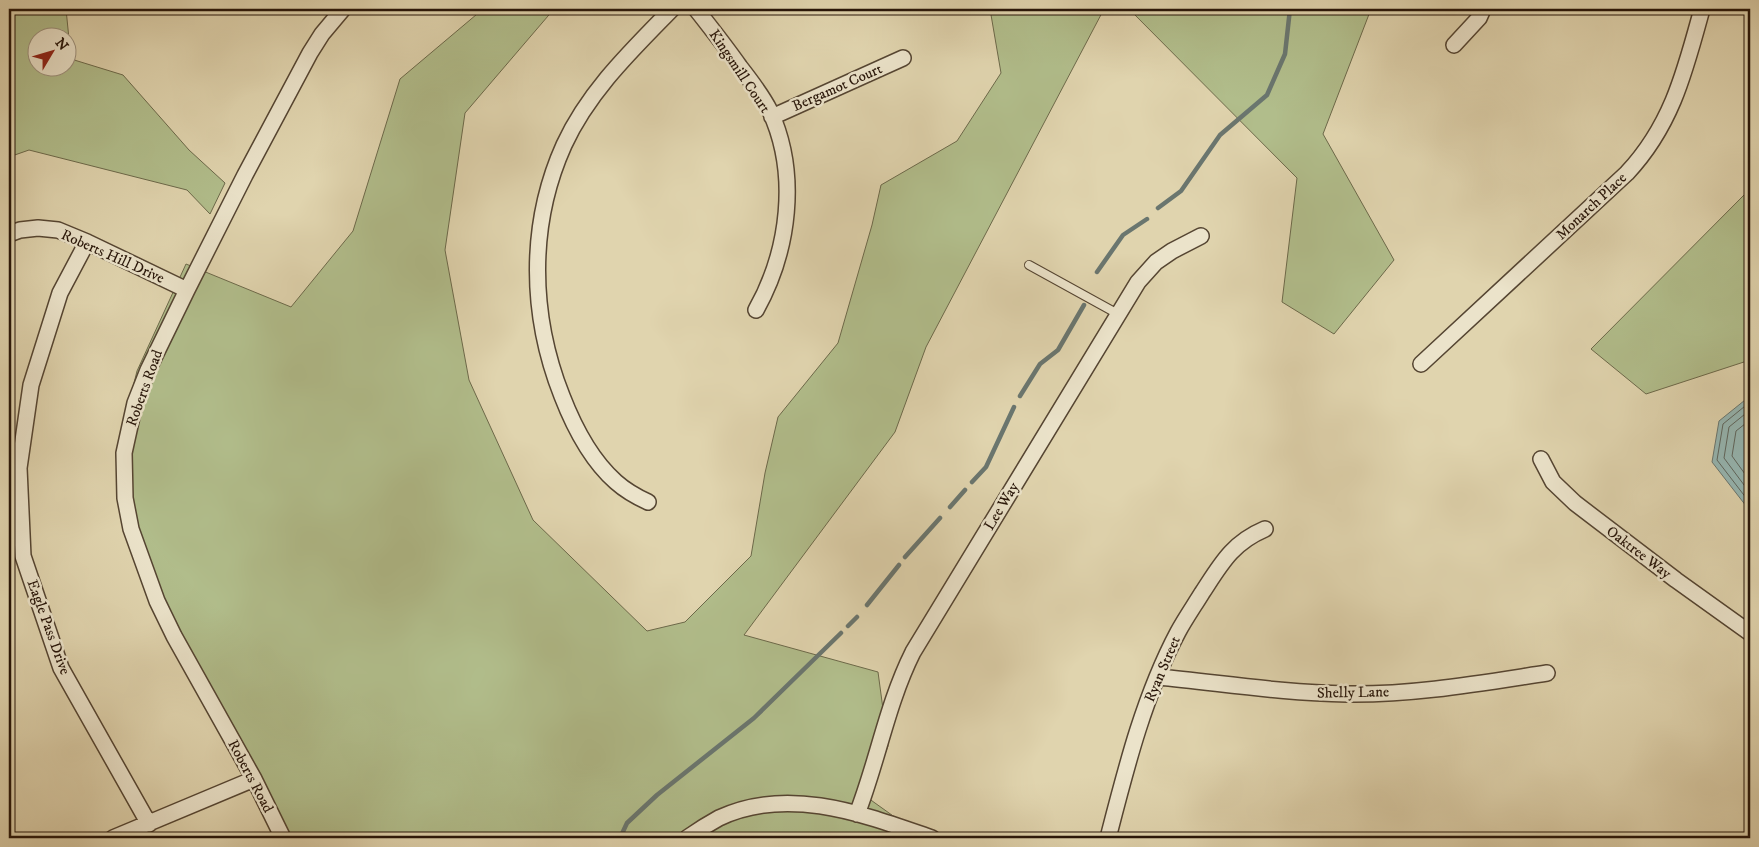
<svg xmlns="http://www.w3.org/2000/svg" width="1759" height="847" font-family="'IM FELL DW Pica',serif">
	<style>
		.green { fill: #b1bd8b; stroke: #6c694a; fill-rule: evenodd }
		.water { fill: #96b7b3; stroke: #6a766f }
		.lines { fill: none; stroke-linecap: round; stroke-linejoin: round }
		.shore { stroke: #5e665e; stroke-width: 1 }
		.stream { stroke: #6a766f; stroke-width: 4.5 }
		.service-casing { stroke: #554532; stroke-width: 10 }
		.minor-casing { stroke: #554532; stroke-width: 18 }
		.service { stroke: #ebe3ca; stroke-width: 8 }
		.minor { stroke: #ebe3ca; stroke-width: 15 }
		.labels { text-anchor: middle; stroke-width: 5; stroke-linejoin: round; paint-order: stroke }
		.street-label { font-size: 15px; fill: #271509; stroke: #ebe3ca }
	</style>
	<rect width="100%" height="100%" fill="#e0d4ae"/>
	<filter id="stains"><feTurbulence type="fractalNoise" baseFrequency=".004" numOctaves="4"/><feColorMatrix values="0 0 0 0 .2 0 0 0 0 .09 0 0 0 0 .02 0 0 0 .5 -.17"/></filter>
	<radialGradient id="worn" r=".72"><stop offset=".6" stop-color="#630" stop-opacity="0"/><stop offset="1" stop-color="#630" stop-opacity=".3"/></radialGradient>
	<!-- green -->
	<path class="green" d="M9,9H66L71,59L123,75L189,150L225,183L210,214L187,190L29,150L9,157ZM38,38H68V68H38Z
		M483,9H554L465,113L445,250L469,380L533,520L647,631L685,622L751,556L765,473L778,417L838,343L872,225L881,185L957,141L1001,73L990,9H1104L926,347L895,432L744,635L878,672L888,746L868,798L924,838H279L137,557L116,456L137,371L186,264L291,307L353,231L400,79Z
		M1129,9H1371L1323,134L1394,260L1334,334L1282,302L1297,178Z
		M1750,119V360L1646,394L1591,349L1745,194L1747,120Z"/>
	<!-- water -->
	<path class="water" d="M1750,396V511L1712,462L1719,421Z"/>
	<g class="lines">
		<!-- shore -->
		<path class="shore" d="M1750,402L1723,424L1717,460L1750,503
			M1750,410L1729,427L1724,458L1750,493
			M1750,420L1736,431L1732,456L1750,481"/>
		<!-- stream -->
		<path class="stream" d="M1158,208L1181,191L1220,135L1267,95L1285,54L1290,9
			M1097,272L1123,235L1147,219
			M1020,396L1040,364L1058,350L1084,305
			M972,482L986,467L1014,407
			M950,507L965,490
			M905,557L940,518
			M867,605L899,565
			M848,626L857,617
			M620,838L627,823L657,795L754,718L841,633"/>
		<!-- service casing -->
		<g class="service-casing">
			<path id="service" d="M1029,265L1118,314"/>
		</g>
		<!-- minor casing -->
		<g class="minor-casing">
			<path id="minor" d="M696,9C711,28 726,47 740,67C751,81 762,95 770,111C799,174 789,251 756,310
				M1454,45L1479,18L1483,9
				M772,117L903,58
				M9,234L20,230L38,228L58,230L87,242L187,290
				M87,242L60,293L31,385L19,468L23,556L61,668L149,824
				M1421,364L1627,173C1672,125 1685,71 1702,9
				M1541,459L1553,482L1575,503L1676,580L1750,633
				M648,502C637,497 625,490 616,482C591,460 574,427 562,396C530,315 528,225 564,145C589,91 631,51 672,9
				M1158,677C1221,683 1283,693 1347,694C1414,695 1481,683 1547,673
				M857,814C878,760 887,704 913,652L1138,282L1156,262L1172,251L1201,236
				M113,838L254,779
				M283,838L254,779L174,636L157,601L131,529L125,498L124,453L135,403L148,370L187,290L245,175L310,53L322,34L343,9
				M687,838C697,831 708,824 719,818C789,785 865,815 932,838
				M1108,838C1126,768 1144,696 1178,632C1185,619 1194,606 1202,593C1221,564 1232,543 1265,529"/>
		</g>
		<!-- service -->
		<use href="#service" class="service"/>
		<!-- minor -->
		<use href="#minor" class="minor"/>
	</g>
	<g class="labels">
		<!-- street labels -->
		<g class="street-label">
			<text transform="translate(740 71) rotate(56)" y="5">Kingsmill Court</text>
			<text transform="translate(837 87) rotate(-24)" y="5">Bergamot Court</text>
			<text transform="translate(1591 206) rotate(-43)" y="5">Monarch Place</text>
			<text transform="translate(113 256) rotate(24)" y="5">Roberts Hill Drive</text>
			<text transform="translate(144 388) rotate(-70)" y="5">Roberts Road</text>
			<text transform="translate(1001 506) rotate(-59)" y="5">Lee Way</text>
			<text transform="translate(1639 552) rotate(37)" y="5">Oaktree Way</text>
			<text transform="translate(49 627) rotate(70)" y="5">Eagle Pass Drive</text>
			<text transform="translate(1162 669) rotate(-67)" y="5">Ryan Street</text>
			<text transform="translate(1353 692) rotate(-1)" y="5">Shelly Lane</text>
			<text transform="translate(251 776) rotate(62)" y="5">Roberts Road</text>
		</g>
	</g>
	<!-- margin -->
	<rect width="1759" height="847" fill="none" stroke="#e0d4ae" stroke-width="30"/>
	<rect x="10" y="10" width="1739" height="827" fill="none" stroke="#271509" stroke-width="2.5"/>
	<rect x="15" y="15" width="1729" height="817" fill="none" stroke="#271509"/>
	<!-- north arrow -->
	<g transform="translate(52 52) rotate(52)"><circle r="24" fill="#ebe3ca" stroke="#9d917d"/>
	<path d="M0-4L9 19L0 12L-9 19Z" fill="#8f2418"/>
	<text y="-8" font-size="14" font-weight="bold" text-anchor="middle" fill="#271509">N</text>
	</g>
	<rect width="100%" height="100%" filter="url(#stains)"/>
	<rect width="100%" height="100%" fill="url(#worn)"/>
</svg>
